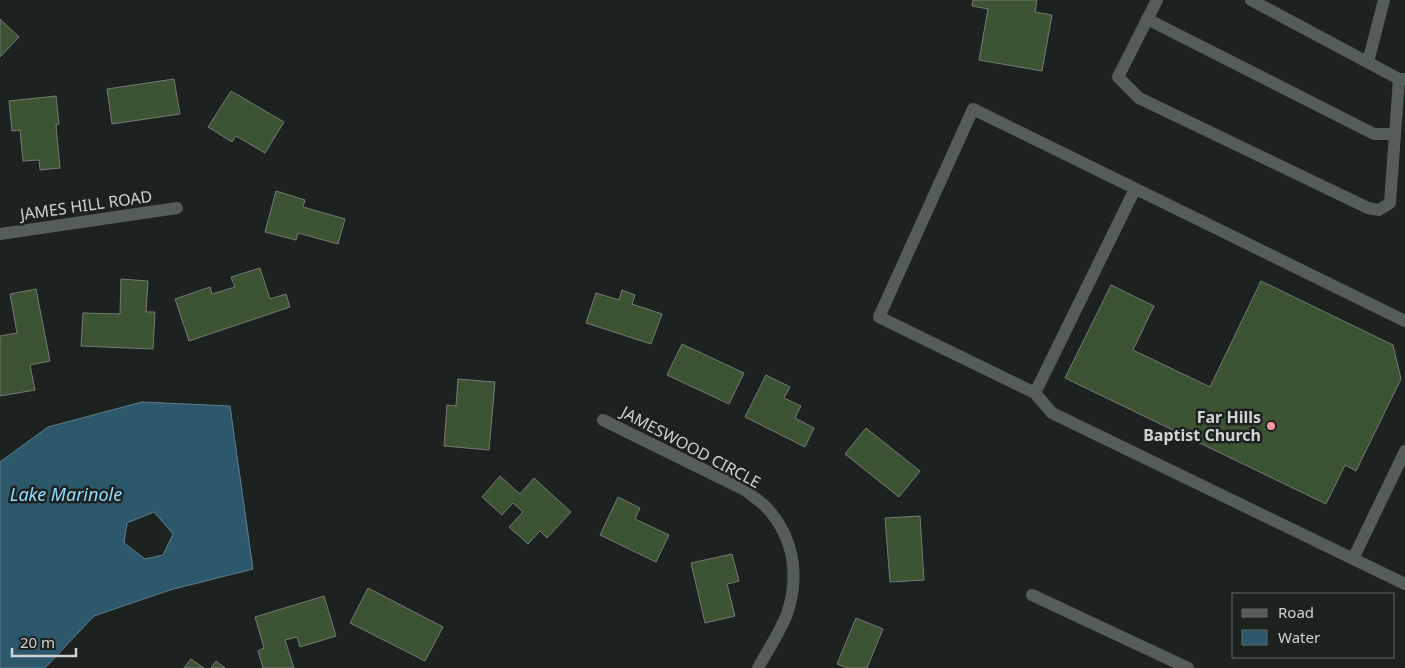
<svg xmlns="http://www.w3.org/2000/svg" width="1405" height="668" font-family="'Noto Sans',sans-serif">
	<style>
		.water { fill: #2d586c; stroke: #5e7d8a; fill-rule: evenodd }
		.building { fill: #3c5434; stroke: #757a74 }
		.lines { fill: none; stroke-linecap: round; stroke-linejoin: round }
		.lane { stroke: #555d59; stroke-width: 12 }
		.street { stroke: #555d59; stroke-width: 12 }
		.poi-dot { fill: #f49aa1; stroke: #1c2220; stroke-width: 2 }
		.labels { text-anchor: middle; stroke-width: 5; stroke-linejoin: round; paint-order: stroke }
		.street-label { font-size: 16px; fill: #cfd3d1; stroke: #1c2220 }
		.poi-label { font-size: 16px; font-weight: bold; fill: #cfd3d1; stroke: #1c2220; text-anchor: end }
		.water-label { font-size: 18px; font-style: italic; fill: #92dbfe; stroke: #1c2220 }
	</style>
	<rect width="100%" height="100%" fill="#1c2220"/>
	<!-- water -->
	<path class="water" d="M142,402L230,406L253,569L170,590L94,616L45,668H0V462L48,427ZM154,512L173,534L163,555L145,559L124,543L127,523Z"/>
	<!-- building -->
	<path class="building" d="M973,0H1037L1035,12L1052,15L1042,71L979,60L988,9L972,6Z
		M0,19L19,37L0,57Z
		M174,79L180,114L112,124L107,89Z
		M231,91L284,122L265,153L236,136L232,142L208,127Z
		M56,96L59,124L56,125L60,168L40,170L39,160L23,161L20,130L12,131L9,101Z
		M276,191L305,200L303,207L345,219L338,244L298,233L296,240L265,232Z
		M260,268L270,299L286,294L290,307L189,341L175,299L210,287L212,294L235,287L231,277Z
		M121,279L148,281L146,312H155L153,349L81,346L83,313L120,314Z
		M1261,281L1393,345L1401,379L1356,471L1345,465L1326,504L1065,378L1111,285L1154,306L1133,350L1210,387Z
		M36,289L50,361L30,365L35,390L0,396V336L17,333L10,294Z
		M622,290L635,295L632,304L662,314L651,344L586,323L596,293L619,300Z
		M682,344L744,373L729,404L667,375Z
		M766,375L790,387L784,398L801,406L795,418L814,428L805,447L745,417Z
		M458,379L495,382L489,450L444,446L447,405L456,406Z
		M866,428L920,471L899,497L845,454Z
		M500,476L520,494L534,478L571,512L547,538L540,531L528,544L509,527L523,512L513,503L502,515L482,497Z
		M618,497L640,508L635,519L669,535L656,562L600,535Z
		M920,516L924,580L890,582L885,518Z
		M732,554L739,581L727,584L735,616L705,623L691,563Z
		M368,588L443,627L425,661L350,623Z
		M324,596L336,636L300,647L297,637L285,640L294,668H263L258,651L264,648L255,617Z
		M856,618L883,629L867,668H847L837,664Z
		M191,659L204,668H184Z
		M216,661L225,668H211Z"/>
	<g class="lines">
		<!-- lane -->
		<path class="lane" d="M1157,0L1118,77L1139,98L1368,208L1379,210L1390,203L1399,79
			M1147,19L1374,134H1395
			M1368,62L1384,0
			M1405,321L973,109L879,317L1035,393L1052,413L1405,584
			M1035,393L1135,189
			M1353,559L1405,451"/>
		<!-- street -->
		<path class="street" d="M1251,0L1399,79H1405
			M0,234L177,208
			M603,420L745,490C752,496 760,501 766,507C794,537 800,575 787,614C780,632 768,650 758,668
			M1032,595L1188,668"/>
	</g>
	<!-- markers -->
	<circle class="poi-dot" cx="1271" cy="426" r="5"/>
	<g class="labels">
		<!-- street labels -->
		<g class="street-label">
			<text transform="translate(86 205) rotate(-8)" y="6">JAMES HILL ROAD</text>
			<text transform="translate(691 447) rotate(28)" y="6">JAMESWOOD CIRCLE</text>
		</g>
		<!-- poi labels -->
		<g class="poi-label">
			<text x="1261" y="423">Far Hills<tspan x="1261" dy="18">Baptist Church</tspan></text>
		</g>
		<!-- water labels -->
		<g class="water-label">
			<text x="66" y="501">Lake Marinole</text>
		</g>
	</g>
	<!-- legend -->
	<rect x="1232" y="593" width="162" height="65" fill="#1c2220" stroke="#646967"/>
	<rect x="1242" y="609" width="25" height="8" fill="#555d59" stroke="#646967"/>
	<text x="1278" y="618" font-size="15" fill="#cfd3d1">Road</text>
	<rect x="1242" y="630" width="25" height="15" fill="#2d586c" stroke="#646967"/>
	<text x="1278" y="643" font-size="15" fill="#cfd3d1">Water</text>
	<!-- scale -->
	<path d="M12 648v8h64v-8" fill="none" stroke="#cfd3d1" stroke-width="2.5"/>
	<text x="20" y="648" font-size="15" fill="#cfd3d1" stroke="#1c2220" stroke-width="4" paint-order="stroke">20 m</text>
</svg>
